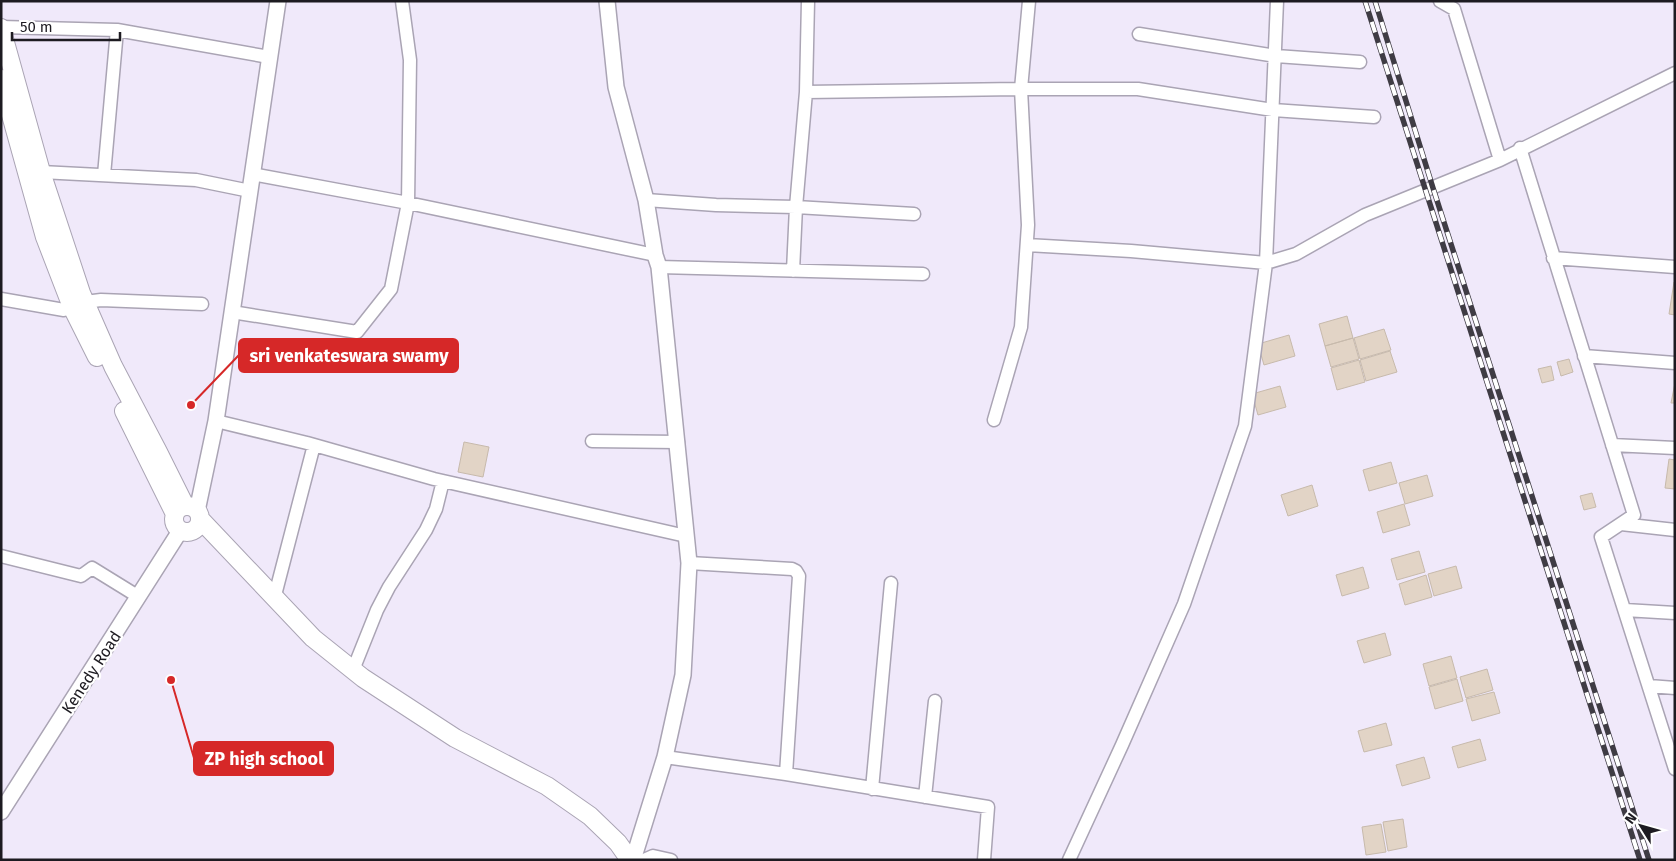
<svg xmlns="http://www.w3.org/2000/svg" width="1676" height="861" font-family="'Fira Sans',sans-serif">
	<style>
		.building { fill: #e2d4c6; stroke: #c7baac }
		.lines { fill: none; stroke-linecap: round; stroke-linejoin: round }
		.minor-casing { stroke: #aaa4b4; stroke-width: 15 }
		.tertiary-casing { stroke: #aaa4b4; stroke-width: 18 }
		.secondary-casing { stroke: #aaa4b4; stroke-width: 20 }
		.minor { stroke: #fff; stroke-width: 12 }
		.tertiary { stroke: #fff; stroke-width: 15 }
		.secondary { stroke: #fff; stroke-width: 18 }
		.rail-casing { stroke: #3f3c44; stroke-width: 5.5 }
		.rail { stroke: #fff; stroke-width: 4; stroke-dasharray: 11; stroke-linecap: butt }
		.labels { text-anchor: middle; stroke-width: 4.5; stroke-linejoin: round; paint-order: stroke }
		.street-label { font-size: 16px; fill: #1d1b21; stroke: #fff }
		.leader { fill: none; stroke: #d62828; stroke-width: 2 }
		.callout-dot { fill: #d62828; stroke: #fff; stroke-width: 2 }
		.callout { fill: #d62828; stroke: #d62828; stroke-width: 2 }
		.callout-label { font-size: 18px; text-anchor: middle; font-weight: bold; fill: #fff }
	</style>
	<rect width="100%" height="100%" fill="#f0e9fa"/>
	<!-- building -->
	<path class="building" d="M1674,282H1675V315L1669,314Z
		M1347,316L1353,338L1325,346L1319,324Z
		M1384,329L1391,350L1360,359L1354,338Z
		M1289,335L1295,356L1264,365L1258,344Z
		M1353,338L1359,359L1331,367L1325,346Z
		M1390,351L1397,372L1366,381L1360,360Z
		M1569,359L1573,372L1561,376L1557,362Z
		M1359,360L1365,382L1337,390L1331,368Z
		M1551,366L1554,380L1542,383L1538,369Z
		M1675,383V403H1671Z
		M1280,386L1286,407L1258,415L1252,394Z
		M464,442L489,447L483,477L458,472Z
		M1669,459L1675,460V489L1665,488Z
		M1391,462L1397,483L1369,491L1363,470Z
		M1427,475L1433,496L1405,504L1399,483Z
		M1312,485L1318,506L1288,516L1281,495Z
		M1592,493L1596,507L1584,510L1580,496Z
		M1404,504L1410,525L1383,533L1377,512Z
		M1419,551L1425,572L1397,580L1391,559Z
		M1456,566L1462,588L1434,596L1428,574Z
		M1363,567L1369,588L1342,596L1336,575Z
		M1426,575L1432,597L1405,605L1399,584Z
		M1385,633L1391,655L1364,663L1357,641Z
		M1451,656L1457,678L1429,686L1423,664Z
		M1487,669L1493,690L1466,698L1460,677Z
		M1457,679L1463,701L1435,709L1429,687Z
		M1494,692L1500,713L1472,721L1466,699Z
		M1386,723L1392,745L1364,752L1358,731Z
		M1480,739L1486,760L1458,768L1452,747Z
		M1424,757L1430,778L1402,786L1396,765Z
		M1403,819L1407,847L1388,851L1383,822Z
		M1381,824L1386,852L1366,855L1362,827Z"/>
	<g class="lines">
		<!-- minor casing -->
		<g class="minor-casing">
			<path id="minor" d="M1440,1L1454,9L1500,160
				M1,27L117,30L269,57
				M1139,34L1276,56L1360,62
				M806,92L1021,89L1029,1
				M1520,148L1634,515L1601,537L1675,769
				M41,172L196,180L250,191
				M252,174L408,203L655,255
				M104,175L117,30
				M646,200L716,205L796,207L914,214
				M1027,245L1131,251L1266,263L1296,254L1365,215L1500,160L1675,73
				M1553,258L1675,267
				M659,267L923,274
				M793,271L796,207L806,92L808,1
				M1,299L64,310L85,302L101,300L202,304
				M232,312L357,332L391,289L408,203L410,60L402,1
				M1584,356L1675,363
				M994,420L1021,327L1028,225L1021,89H1138L1273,110L1374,117
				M216,421L307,443L434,479L686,536
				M592,441L678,442
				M1612,445L1675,448
				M1621,524L1675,530
				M1,556L81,576L92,568L139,597
				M689,563L792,569L796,571L799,576L786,774
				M274,599L314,445
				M1625,610L1675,613
				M353,670L377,610L389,587L426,530L436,509L443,481
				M1649,686L1675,688
				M665,757L786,774L988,807L984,860
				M872,789L891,583
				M925,797L935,701
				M644,860L653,856L671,860
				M1069,860L1122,745L1184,604L1245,426L1266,263L1277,1"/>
		</g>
		<!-- tertiary casing -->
		<g class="tertiary-casing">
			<path id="tertiary" d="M607,1L616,87L646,200L655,255L659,267L689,563L683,675L665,757L633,860
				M197,511L216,421L278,1
				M1,812L180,531"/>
		</g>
		<!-- secondary casing -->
		<g class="secondary-casing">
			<path id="secondary" d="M1,28L41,172L81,293L113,366L158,452L185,506
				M1,79L45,237L72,307L97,357
				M124,411L175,514
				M174 519a13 13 0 1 1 26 0a13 13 0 1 1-26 0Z
				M200,519L313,638L363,678L455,738L547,786L590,816L618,843L630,860"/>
		</g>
		<!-- minor -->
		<use href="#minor" class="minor"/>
		<!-- tertiary -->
		<use href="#tertiary" class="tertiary"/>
		<!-- secondary -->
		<use href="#secondary" class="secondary"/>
		<!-- rail casing -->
		<g class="rail-casing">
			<path id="rail" d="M1365,1L1640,860
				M1375,1L1433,188L1649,860"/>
		</g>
		<!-- rail -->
		<use href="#rail" class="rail"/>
	</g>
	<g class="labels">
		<!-- street labels -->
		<g class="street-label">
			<text transform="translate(91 672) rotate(-57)" y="6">Kenedy Road</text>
		</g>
	</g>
	<!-- callouts -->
	<path class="leader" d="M191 405L239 355M171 680L194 758"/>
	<g class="callout-dot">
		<circle cx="191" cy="405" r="5"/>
		<circle cx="171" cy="680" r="5"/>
	</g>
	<g class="callout">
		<rect x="239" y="339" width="219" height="33" rx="5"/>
		<rect x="194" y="742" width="139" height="33" rx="5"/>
	</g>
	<g class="callout-label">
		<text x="349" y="362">sri venkateswara swamy</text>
		<text x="264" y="765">ZP high school</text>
	</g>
	<!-- border -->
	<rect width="1676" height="861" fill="none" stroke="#1d1b21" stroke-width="5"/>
	<!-- north arrow -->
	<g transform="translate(1641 826) rotate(307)" stroke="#ffffff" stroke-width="4" paint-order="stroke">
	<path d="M0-4L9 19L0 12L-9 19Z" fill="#1d1b21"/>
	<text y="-8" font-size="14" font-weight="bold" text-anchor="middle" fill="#1d1b21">N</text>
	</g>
	<!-- scale -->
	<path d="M12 32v8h108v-8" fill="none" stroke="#1d1b21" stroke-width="2.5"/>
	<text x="20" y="32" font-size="15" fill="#1d1b21" stroke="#ffffff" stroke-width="4" paint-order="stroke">50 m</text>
</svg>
